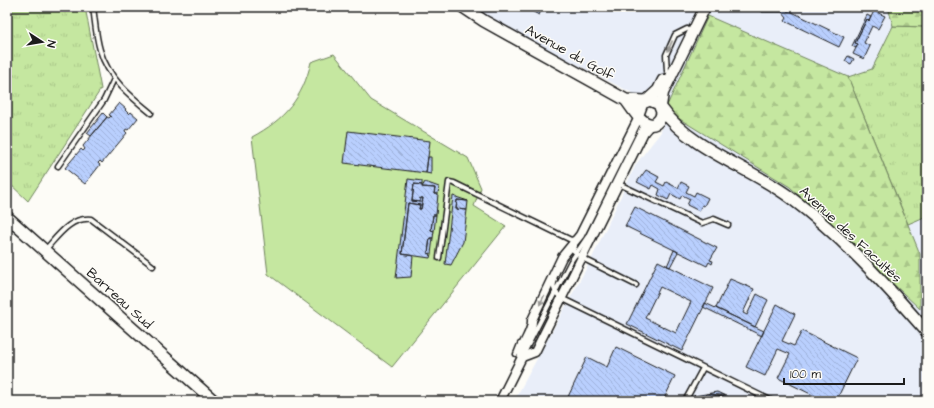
<svg xmlns="http://www.w3.org/2000/svg" width="934" height="408" font-family="'Architects Daughter',sans-serif">
	<style>
		.built { fill: #e9eef9 }
		.grass { fill: url(#grass-tufts); stroke: #70825e }
		.forest { fill: url(#forest-firs); stroke: #70825e }
		.pitch { fill: #c5e7a0; stroke: #70825e }
		.building { fill: url(#building-back-hatch); stroke: #1c1c1c; fill-rule: evenodd }
		.lines { fill: none; stroke-linecap: round; stroke-linejoin: round }
		.service-casing { stroke: #1c1c1c; stroke-width: 7 }
		.minor-casing { stroke: #1c1c1c; stroke-width: 11 }
		.tertiary-casing { stroke: #1c1c1c; stroke-width: 13 }
		.secondary-casing { stroke: #1c1c1c; stroke-width: 14 }
		.service { stroke: #fdfcf7; stroke-width: 4 }
		.minor { stroke: #fdfcf7; stroke-width: 8 }
		.tertiary { stroke: #fdfcf7; stroke-width: 10 }
		.secondary { stroke: #fdfcf7; stroke-width: 11 }
		.oneway { fill: #989794 }
		.labels { text-anchor: middle; stroke-width: 3; stroke-linejoin: round; paint-order: stroke }
		.street-label { font-size: 14px; fill: #1c1c1c; stroke: #fdfcf7 }
	</style>
	<defs>
		<pattern id="grass-tufts" width="24" height="20" patternUnits="userSpaceOnUse"><rect width="24" height="20" fill="#c5e7a0"/><path d="M3 7l-1-3M5 7V3M7 7l1-3M15 17l-1-3M17 17v-4M19 17l1-3" fill="none" stroke="#a9c689"/></pattern>
		<pattern id="forest-firs" width="22" height="20" patternUnits="userSpaceOnUse"><rect width="22" height="20" fill="#c5e7a0"/><path d="M5 1l3.5 6h-7zM16 11l3.5 6h-7z" fill="#a9c689"/></pattern>
		<pattern id="building-back-hatch" width="6" height="6" patternUnits="userSpaceOnUse"><rect width="6" height="6" fill="#b9cffe"/><path d="M-1 5l2 2M0 0l6 6M5-1l2 2" fill="none" stroke="#9eb1d9"/></pattern>
	</defs>
	<rect width="100%" height="100%" fill="#fdfcf7"/>
	<filter id="ink" filterUnits="userSpaceOnUse"><feTurbulence type="fractalNoise" baseFrequency=".025" numOctaves="2"/><feDisplacementMap in="SourceGraphic" scale="8" xChannelSelector="R" yChannelSelector="G"/><feConvolveMatrix kernelMatrix="1 2 1 2 8 2 1 2 1" color-interpolation-filters="sRGB"/></filter>
	<g filter="url(#ink)">
		<!-- built -->
		<path class="built" d="M474,7H927V401H514L592,258L636,164L661,132L665,110L500,25Z"/>
		<!-- grass -->
		<path class="grass" d="M7,7H85L101,89L28,201L7,181Z
			M893,26L927,27V216L908,224L848,77L872,69Z"/>
		<!-- forest -->
		<path class="forest" d="M888,7H927V27L893,26Z
			M708,16L848,77L920,254V309L790,187L665,110Z"/>
		<!-- pitch -->
		<path class="pitch" d="M334,54L371,100L468,158L481,188L474,206L506,226L392,367L268,274L252,137C284,120 303,98 311,62Z"/>
		<!-- building -->
		<path class="building" d="M524,7H543L539,15Z
			M758,7H789L787,11H790L844,37L839,47L785,21L787,18L782,12H762Z
			M874,11L885,16L878,29L872,26L864,43L870,46L864,59L853,54L858,44L855,43L867,19L869,21Z
			M867,15L871,17L869,21L867,19L855,43L858,44L856,48L852,46Z
			M848,56L854,59L851,64L845,61Z
			M119,103L126,109L125,110L129,114L131,112L138,118L128,130L126,129L125,131L127,133L102,163L100,161L98,163L100,165L85,184L65,168L81,149L83,151L85,149L83,146L107,117L109,118L111,116L109,115Z
			M103,113L107,117L91,136L87,133Z
			M348,131L430,141L426,173L344,163Z
			M428,157H431V174L426,173Z
			M646,170L659,177L656,182L664,186L666,182L678,188L681,182L689,186L686,192L694,196L696,192L708,198L704,206L702,205L699,211L687,205L690,199L682,195L680,199L671,194L668,200L658,195L660,189L653,185L651,189L637,182Z
			M408,179L422,181V185L414,184L412,201L420,202V198H423L421,209H419L420,205L408,203L402,254L413,256L411,277L396,278Z
			M425,182L439,187L438,194H434L435,188L422,187Z
			M414,184L422,185V187L435,188L434,194H438L436,215H433L431,230L434,231L433,238H430L428,253L431,254L430,258L402,254L408,203L420,205L419,209H421L423,198H420V202L412,201Z
			M453,196L468,201L457,200L456,209L467,210L463,242L451,265L445,264Z
			M457,200L468,201L467,210L456,209Z
			M635,207L717,248L710,260L713,261L712,264L709,262L707,266L625,226Z
			M433,215H436L434,231L431,230Z
			M430,238H433L431,254L428,253Z
			M674,250L678,252L670,267L667,266Z
			M658,261L713,288L682,351L627,324ZM660,287L691,302L676,333L645,318Z
			M730,279L754,289L743,313L747,315L757,294L768,300L755,327L716,308Z
			M705,303L764,331L762,336L703,307Z
			M777,304L795,314L782,341L794,346L802,331L857,358L836,401H825L778,378L790,354L778,349L765,376L746,367Z
			M616,347L675,376L663,401H566L587,357L607,367Z
			M717,392L736,401L710,394H706L703,399L694,396Z
			M708,394L720,395L732,401H702Z"/>
		<g class="lines">
			<!-- service casing -->
			<g class="service-casing">
				<path id="service" d="M93,7C95,21 96,37 100,50C108,78 130,96 151,113
					M667,71L666,55L675,35L687,29
					M58,166L104,100L114,79
					M619,184L702,223L714,219L728,225
					M575,246L573,250L582,258L636,285
					M45,250C58,236 70,217 91,219L153,266
					M439,258L449,182L454,183L571,240L575,239
					M555,280C551,288 556,293 561,298L772,401
					M516,354L520,344
					M523,355L571,261L588,236L644,123
					M685,401L703,368"/>
			</g>
			<!-- minor casing -->
			<g class="minor-casing">
				<path id="minor" d="M522,357L535,352L644,132L651,124
					M500,401L522,357C519,344 533,334 532,320L562,257L580,235L639,117"/>
			</g>
			<!-- tertiary casing -->
			<g class="tertiary-casing">
				<path id="tertiary" d="M647,100L658,90L663,80
					M661,106L663,93L705,7"/>
			</g>
			<!-- secondary casing -->
			<g class="secondary-casing">
				<path id="secondary" d="M463,7L484,21L626,100L645,101
					M626,100C633,109 644,130 656,123C660,120 662,116 662,112L659,104L650,100L642,103L638,114
					M662,109C691,150 752,168 791,198C842,236 885,284 927,332
					M7,217L214,401"/>
			</g>
			<!-- service -->
			<use href="#service" class="service"/>
			<!-- minor -->
			<use href="#minor" class="minor"/>
			<!-- tertiary -->
			<use href="#tertiary" class="tertiary"/>
			<!-- secondary -->
			<use href="#secondary" class="secondary"/>
		</g>
		<!-- one-way arrows -->
		<defs><path id="oneway-solid" d="M-6-.8H1V-3.2L6.5 0L1 3.2V.8H-6Z"/></defs>
		<g class="oneway">
			<use href="#oneway-solid" transform="translate(670 46) rotate(114)"/>
			<use href="#oneway-solid" transform="translate(542 300) rotate(116)"/>
		</g>
	</g>
	<g class="labels">
		<!-- street labels -->
		<g class="street-label">
			<text transform="translate(570 52) rotate(29)" y="5">Avenue du Golf</text>
			<text transform="translate(851 234) rotate(43)" y="5">Avenue des Facultés</text>
			<text transform="translate(120 298) rotate(42)" y="5">Barreau Sud</text>
		</g>
	</g>
	<!-- margin -->
	<rect width="934" height="408" fill="none" stroke="#fdfcf7" stroke-width="24"/>
	<rect x="12" y="12" width="910" height="384" fill="none" stroke="#1c1c1c" stroke-width="1.5" filter="url(#ink)"/>
	<!-- north arrow -->
	<g transform="translate(42 42) rotate(102)" stroke="#fdfcf7" stroke-width="3" paint-order="stroke">
	<path d="M0-3L7 15L0 10L-7 15Z" fill="#1c1c1c"/>
	<text y="-6" font-size="11" font-weight="bold" text-anchor="middle" fill="#1c1c1c">N</text>
	</g>
	<!-- scale -->
	<path d="M784 378v6h120v-6" fill="none" stroke="#1c1c1c" stroke-width="2"/>
	<text x="790" y="378" font-size="12" fill="#1c1c1c" stroke="#fdfcf7" stroke-width="3" paint-order="stroke">100 m</text>
</svg>
